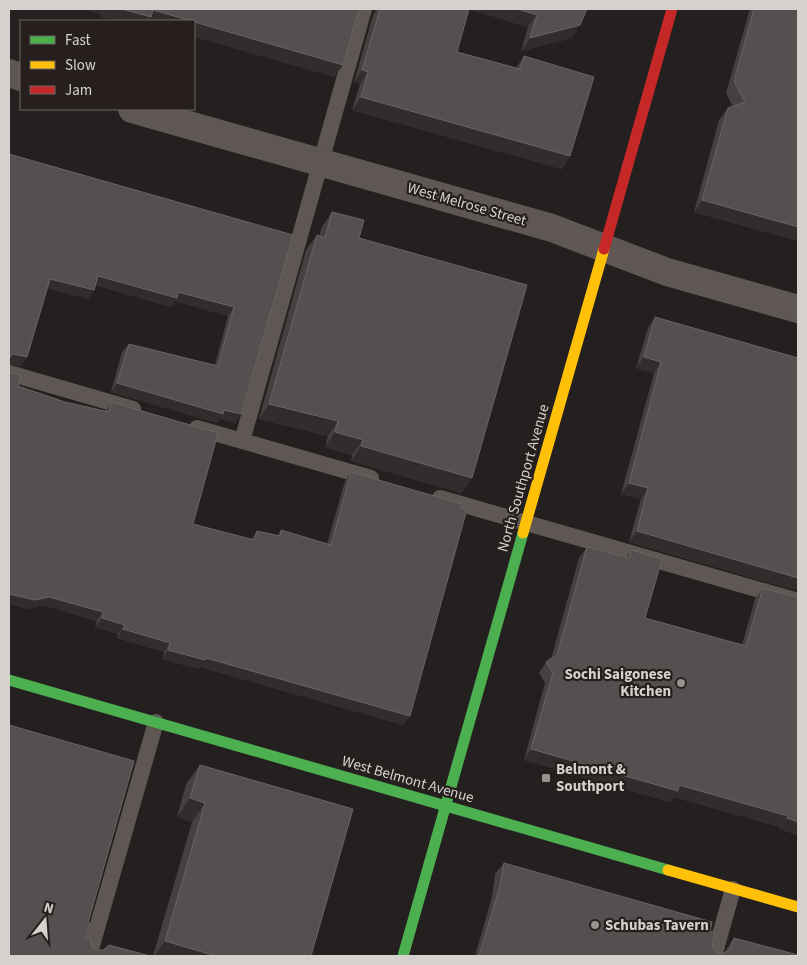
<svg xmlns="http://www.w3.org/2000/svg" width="807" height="965" font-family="'Source Sans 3',sans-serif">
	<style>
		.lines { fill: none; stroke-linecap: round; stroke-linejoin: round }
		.lane { stroke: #5e5753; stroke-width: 16 }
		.street { stroke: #5e5753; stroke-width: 28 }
		.fast { stroke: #4caf50; stroke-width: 11 }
		.slow { stroke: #ffc107; stroke-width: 11 }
		.jam { stroke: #c62828; stroke-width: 11 }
		.wall { fill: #454141 }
		.shaded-wall { fill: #312d2d }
		.building { fill: #555050; stroke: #696464 }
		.poi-dot { fill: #989391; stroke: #261f1d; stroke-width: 2 }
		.labels { text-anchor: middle; stroke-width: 4.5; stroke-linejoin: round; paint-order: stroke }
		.street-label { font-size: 15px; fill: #d6d1cf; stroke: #261f1d }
		.poi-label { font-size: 15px; font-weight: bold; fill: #d6d1cf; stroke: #261f1d; text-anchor: start }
	</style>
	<rect width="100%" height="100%" fill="#24201f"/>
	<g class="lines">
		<!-- lane -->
		<path class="lane" d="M9,373L133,409
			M197,428L371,478
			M242,441L364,9
			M440,498L798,601
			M89,956L156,722
			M714,956L733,889"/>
		<!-- street -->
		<path class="street" d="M9,73L21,77
			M132,109L552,228L667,272L798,309"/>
		<!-- fast -->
		<path class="fast" d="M9,680L668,870
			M403,956L523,533"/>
		<!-- slow -->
		<path class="slow" d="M523,533L604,249
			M668,870L798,907"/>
		<!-- jam -->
		<path class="jam" d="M604,249L672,9"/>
	</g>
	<!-- wall -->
	<path class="wall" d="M84,9H359L343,65L334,77L194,21L100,17L101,14Z
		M377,9H587L572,38L521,51L528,27L469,9L457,52L516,68L524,56L570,156L562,169L352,110L360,84L354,82L373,15Z
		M750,9H798V241L694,212L719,120L728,108L733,107L726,93Z
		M9,154L293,235L235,423L220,419L217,423L111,392L122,352L129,344L215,365L228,316L175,301L171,307L95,285L94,290L88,299L47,288L27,357L21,366L9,364Z
		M332,212L359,238L472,478L461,493L351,461L352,455L325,447L328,436L259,419L306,250L317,235L319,236L322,227Z
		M655,317L798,358V591L629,542L641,499L621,494L654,373L636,368L648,328Z
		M9,372L18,386L65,402L105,411L111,402L193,524L251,540L257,531L277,536L281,530L327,544L345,481L351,472L410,716L403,725L200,667L199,669L162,659L164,652L117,638L118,634L95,627L97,621L43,605L29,609L9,604Z
		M587,547L626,557L631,550L645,618L742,645L755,599L763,588L798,835L779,829L780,827L674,797L670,802L524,760L545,683L539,673L546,662L551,659L579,558Z
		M200,765L311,956H153L192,822L177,817L186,784Z
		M504,863L710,931L712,947L719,954L725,952L726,950L734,938L798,956H475L492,897L495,874Z"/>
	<!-- shaded-wall -->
	<path class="shaded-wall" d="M84,9H105L101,14Z
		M106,9L153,10L192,21H114L100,17Z
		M468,9H518L537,15L528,27Z
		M194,22L343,65L334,77L194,37Z
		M580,25L572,38L521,51L530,38Z
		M362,70L368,72L360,84L354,82Z
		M361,97L570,156L562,169L352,110Z
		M702,200L798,227V241L694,212Z
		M98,276L178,292L234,307L228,316L175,301L171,307L92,284Z
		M50,279L94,290L88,299L44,287Z
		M13,354L27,357L21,366L9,364V358Z
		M644,357L661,362L654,373L636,368Z
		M117,383L224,410L241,414L235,423L220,419L217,423L111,392Z
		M269,404L338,421L328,436L259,419Z
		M335,432L363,440L352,455L325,447Z
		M361,446L472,478L461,493L351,461Z
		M629,483L648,488L641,499L621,494Z
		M637,531L798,578V591L629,542Z
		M9,594L49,597L103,612L97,621L43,605L29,609L9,604Z
		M102,618L125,625L118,634L95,627Z
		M123,629L170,643L164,652L117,638Z
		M168,650L206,658L410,716L403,725L200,667L199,669L162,659Z
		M531,749L679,785L788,816L780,827L674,797L670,802L524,760Z
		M190,798L205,803L192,822L177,817Z
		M787,818L798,822V835L779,829Z
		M165,941L216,956H154Z"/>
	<!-- building -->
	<path class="building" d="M122,9H359L343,65L153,10L151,17Z
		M380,9H469L457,52L520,69L524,56L594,77L570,156L361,97L368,72L362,70Z
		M518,9H587L580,25L530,38L537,15Z
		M754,9H798V227L702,200L728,108L745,102L734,81Z
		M9,154L293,235L241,414L224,410L223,414L117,383L129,344L218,366L234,307L178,292L177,298L98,276L94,290L50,279L27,357L13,354L9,358Z
		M332,212L364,220L359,238L527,285L472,478L361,446L363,440L335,432L338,421L269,404L317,235L325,238Z
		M655,317L798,358V578L637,531L648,488L629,483L661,362L644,357Z
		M9,372L21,376L18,386L65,402L109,412L111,402L218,433L193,524L254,540L257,531L280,536L281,530L331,545L351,472L462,504L461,508L467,509L410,716L206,658L205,660L168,650L170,643L123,629L125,625L102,618L103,612L49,597L35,600L9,594Z
		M587,547L629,558L631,550L662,559L645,618L746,646L763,588L798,598V822L787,818L788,816L679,785L678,791L531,749L553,673L546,662L557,655Z
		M9,725L134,761L88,923H90L85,938L90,939L92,947L98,950H103L109,945L150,956H9Z
		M200,765L353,809L311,956H216L165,941L205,803L190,798Z
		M504,863L712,922L710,931L715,933L712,947L719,954L729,951L734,938L798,955V956H479L500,886Z"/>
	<!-- markers -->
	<g class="poi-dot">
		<circle cx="681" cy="683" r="5"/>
		<rect x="541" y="773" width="10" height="10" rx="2.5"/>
		<circle cx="595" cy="925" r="5"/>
	</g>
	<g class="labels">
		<!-- street labels -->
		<g class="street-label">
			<text transform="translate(467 204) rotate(16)" y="5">West Melrose Street</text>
			<text transform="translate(523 478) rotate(-74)" y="5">North Southport Avenue</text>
			<text transform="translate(408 779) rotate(16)" y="5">West Belmont Avenue</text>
		</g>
		<!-- poi labels -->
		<g class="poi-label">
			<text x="671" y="679" text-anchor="end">Sochi Saigonese<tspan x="671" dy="17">Kitchen</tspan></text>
			<text x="556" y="774">Belmont &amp;<tspan x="556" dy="17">Southport</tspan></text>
			<text x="605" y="930">Schubas Tavern</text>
		</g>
	</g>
	<!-- border -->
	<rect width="807" height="965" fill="none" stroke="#d6d1cf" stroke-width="20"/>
	<!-- legend -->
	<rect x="20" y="20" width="175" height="90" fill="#261f1d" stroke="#6c6664"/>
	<rect x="30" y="36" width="25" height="8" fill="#4caf50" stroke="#6c6664"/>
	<text x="65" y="45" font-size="15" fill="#d6d1cf">Fast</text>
	<rect x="30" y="61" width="25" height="8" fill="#ffc107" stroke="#6c6664"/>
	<text x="65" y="70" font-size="15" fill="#d6d1cf">Slow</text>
	<rect x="30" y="86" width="25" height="8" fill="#c62828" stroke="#6c6664"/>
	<text x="65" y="95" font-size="15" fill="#d6d1cf">Jam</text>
	<!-- north arrow -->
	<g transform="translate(45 920) rotate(17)" stroke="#261f1d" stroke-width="4" paint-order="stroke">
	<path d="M0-4L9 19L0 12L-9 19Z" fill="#d6d1cf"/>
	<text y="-8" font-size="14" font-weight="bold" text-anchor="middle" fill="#d6d1cf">N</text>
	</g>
</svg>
